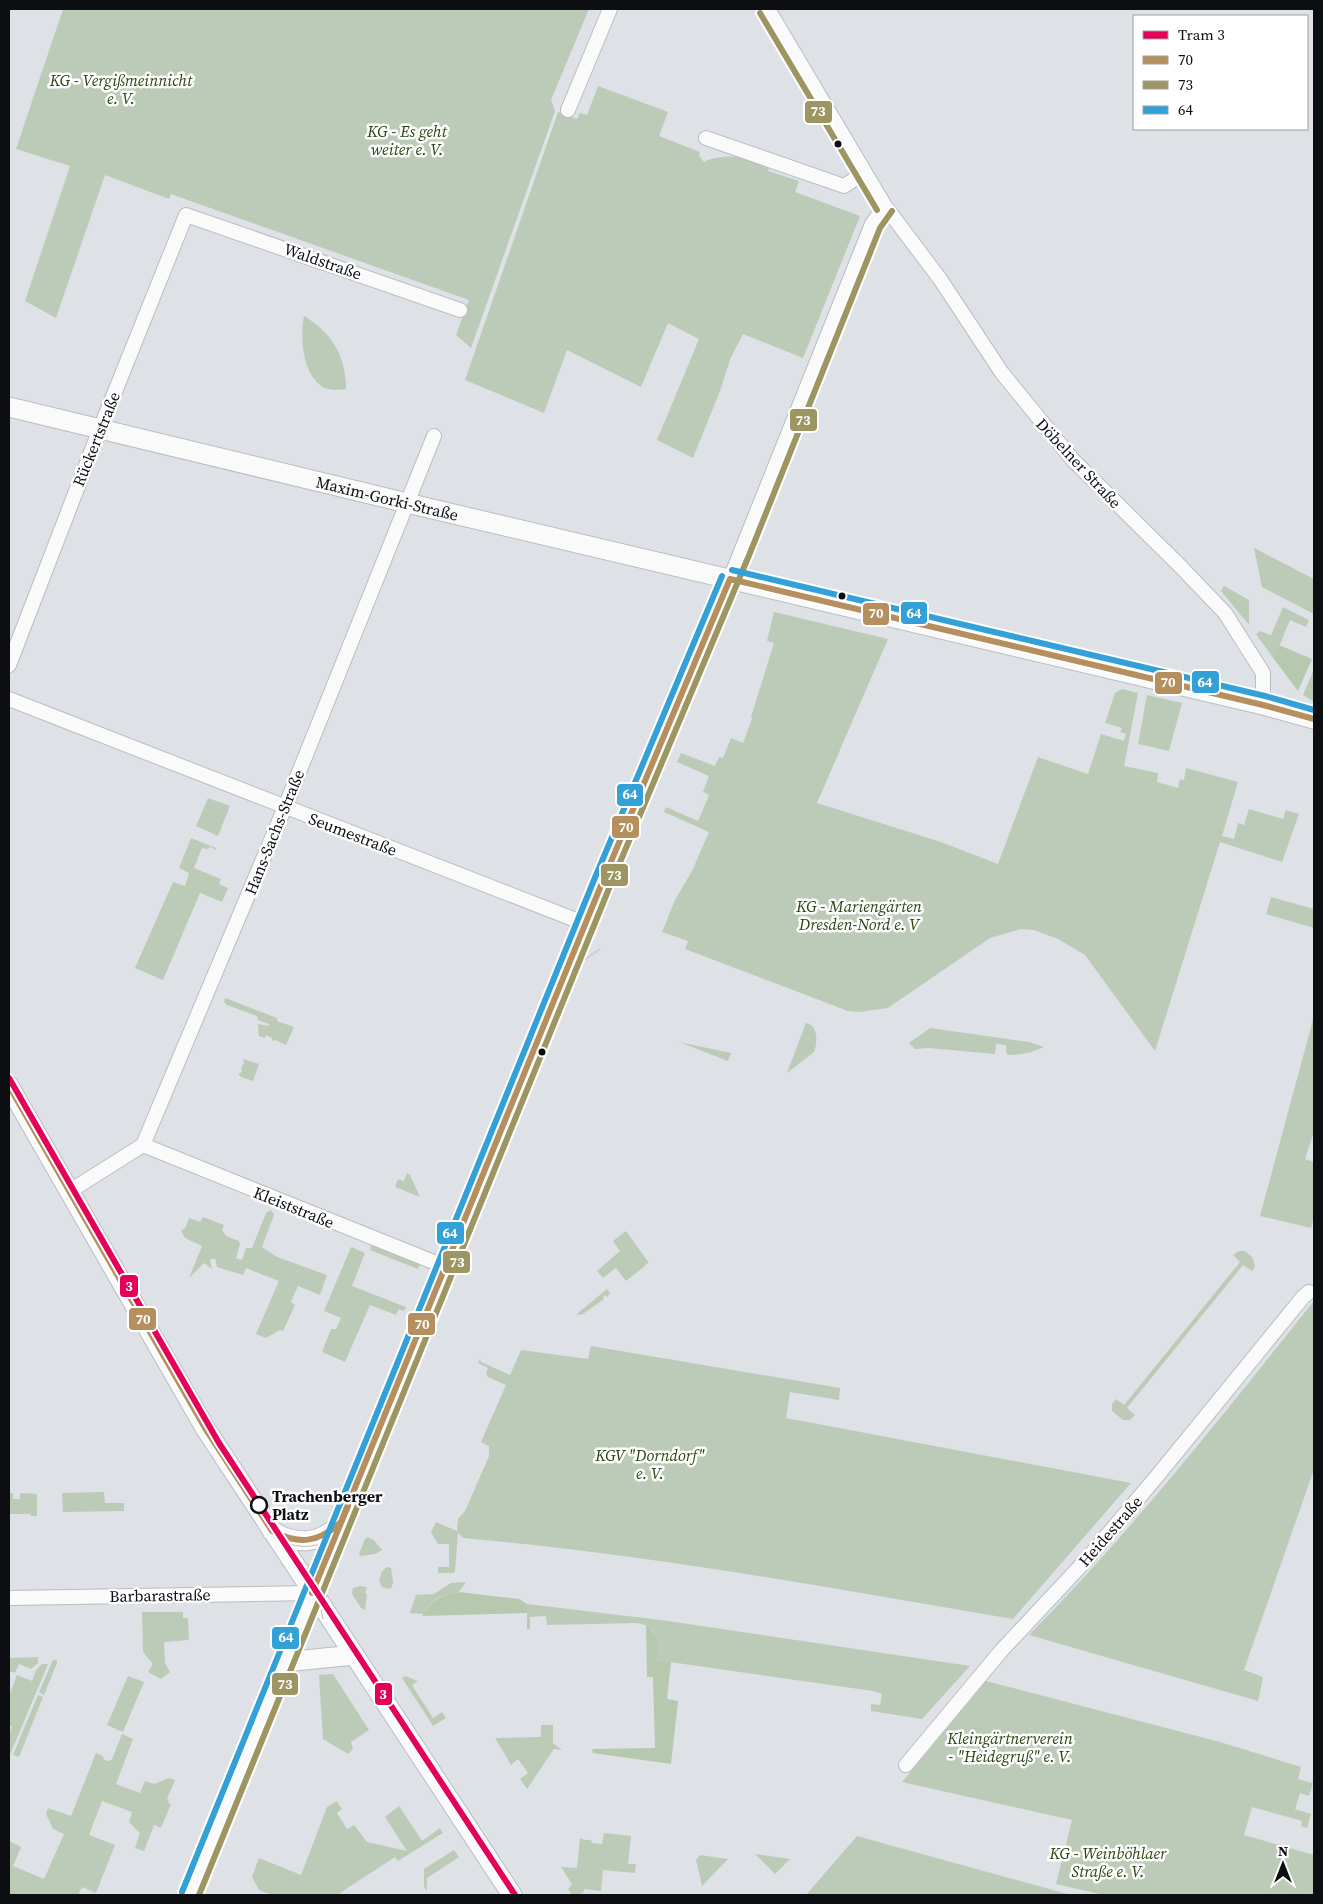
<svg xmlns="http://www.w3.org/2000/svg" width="1323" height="1904" font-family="'Source Serif 4',serif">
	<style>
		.green { fill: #bccbb7 }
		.forest { fill: #b6c9af }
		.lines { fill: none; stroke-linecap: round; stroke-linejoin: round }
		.street-casing { stroke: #babdc1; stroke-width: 16 }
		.secondary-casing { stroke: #babdc1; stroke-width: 21 }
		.street { stroke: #fafafb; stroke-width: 14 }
		.secondary { stroke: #fafafb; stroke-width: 19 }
		.tram { stroke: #bfc0c1; stroke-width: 1 }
		.bus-1-casing { stroke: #fff; stroke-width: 10 }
		.bus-2-casing { stroke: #fff; stroke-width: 10 }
		.bus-3-casing { stroke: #fff; stroke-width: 10 }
		.bus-1 { stroke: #b68f5e; stroke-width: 6 }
		.bus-2 { stroke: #9d9663; stroke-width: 6 }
		.bus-3 { stroke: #33a1d7; stroke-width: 6 }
		.tram-1-casing { stroke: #fff; stroke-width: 10 }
		.tram-1 { stroke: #e5005a; stroke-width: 6 }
		.bus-dot { fill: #0c0e11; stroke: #fff; stroke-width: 2 }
		.stop-dot { fill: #fff; stroke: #0c0e11; stroke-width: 2.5 }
		.labels { text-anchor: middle; stroke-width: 5; stroke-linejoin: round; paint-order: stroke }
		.park-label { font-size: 16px; font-style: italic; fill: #294610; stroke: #fff }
		.street-label { font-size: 16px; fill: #0c0e11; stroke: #fff }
		.stop-label { font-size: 16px; font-weight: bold; fill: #0c0e11; stroke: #fff; text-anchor: start }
		.line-badge { stroke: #fff; stroke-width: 2 }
		.badge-label { font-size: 14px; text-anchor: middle; font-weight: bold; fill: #fff }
	</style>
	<rect width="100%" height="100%" fill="#dee1e6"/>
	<!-- green -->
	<path class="green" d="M63,9H589L551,100L555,111L471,348L456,335L469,300L171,194L169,199L105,175L56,318L25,301L70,166L16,149Z
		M598,86L668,112L659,136L700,152L699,156L704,162C717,154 758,155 769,167L768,171L799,181L795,192L860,216L803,358L743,334L731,357L720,391L693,458L657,440L699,339L668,323L641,387L567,350L544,413L465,380L558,112L577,119L580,113L587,115Z
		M304,316C332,333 346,356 346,389C337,390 325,391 319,384C302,369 300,336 304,316Z
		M1254,548L1314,579V614L1262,587Z
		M1224,586L1249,600V625L1221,591Z
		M1283,607L1309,620L1306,627L1290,620L1274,659L1256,634L1260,631L1271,635Z
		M774,612L888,639L817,803L941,842L998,864L1038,757L1088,774L1101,734L1124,741L1126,734L1120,732L1122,728L1105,723L1115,693L1122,689L1138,693L1124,766L1158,773L1157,782L1178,788L1180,779L1184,780L1186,768L1238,782L1222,836L1234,839L1238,823L1244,825L1249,809L1283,819L1286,810L1299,814L1282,862L1220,842L1155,1051L1085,955L1058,939L1034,930L1021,929L990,938L888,1008L859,1012L848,1011L685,949L688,941L662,932L675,900L692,871L709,832L664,812L666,807L698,821L709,795L703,792L709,776L677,762L681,753L715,766L719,757L723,758L731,738L743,743L752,719L751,717L774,643L767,641Z
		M1314,669V702L1303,695Z
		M1147,695L1182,703L1169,751L1138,744Z
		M208,798L230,806L218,836L196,826Z
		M191,838L216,848L215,850L211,847L207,849L202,848L194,868L221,879L219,884L228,888L222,902L200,893L163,980L135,968L173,882L185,886L189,873L179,868Z
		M1271,897L1314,909V928L1266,914Z
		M225,998L277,1018V1021L294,1027L286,1045L275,1040L272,1041V1038L266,1035L265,1038L259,1036L258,1024L269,1026V1024L258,1020L257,1016L227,1005L224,1002Z
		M1314,1016V1132L1305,1159L1314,1162V1217L1311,1228L1260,1216Z
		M806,1023C818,1025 818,1042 814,1052L787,1073Z
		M930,1028L1029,1042L1044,1047C1032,1053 1021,1055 1008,1055L1006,1052V1045L996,1044L995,1054L929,1048L915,1049L909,1043Z
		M679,1042L731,1053L728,1061Z
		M243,1059L259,1064L253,1081L241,1077L238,1074L242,1072L241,1068L244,1063Z
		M407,1173L410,1175L420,1197L395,1187L398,1179L404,1181Z
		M271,1210L274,1215L262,1247L277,1257L327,1275L320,1295L298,1286L291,1302L295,1305L283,1331L280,1330L266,1338L256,1334L279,1281L246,1268L243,1275L217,1267L215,1258L210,1260L212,1269L204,1263L189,1278L202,1246L185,1238L181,1231L186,1227L189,1218L200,1222L203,1217L224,1225L222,1230L226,1236L239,1241L240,1244L236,1258L242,1260L246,1248H252L266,1213Z
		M626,1231L649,1263L645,1264L646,1265L626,1281L616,1268L603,1278L597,1271L620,1251L613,1241Z
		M372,1244L420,1264L418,1269L370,1250Z
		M351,1247L365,1253L352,1286L406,1307L404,1311L399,1309L396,1315L370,1305L345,1362L322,1352L331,1329H336L341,1318L324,1311Z
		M1239,1251H1245L1252,1257L1255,1266L1252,1271L1243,1265L1127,1408L1135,1415L1130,1420H1123L1112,1411V1404L1116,1399L1124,1405L1240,1262L1233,1255Z
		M607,1289L610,1293L607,1297L605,1295L603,1297L604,1299L583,1314L577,1315L578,1313Z
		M1313,1302L1314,1303V1472H1313L1244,1670L1263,1677L1258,1701L1029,1635C1132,1531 1222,1416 1313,1302Z
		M591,1346L840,1388L839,1400L790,1392L786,1418L1131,1483L1013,1619C830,1588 647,1554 463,1538L458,1533L455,1571L454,1573H438V1567H449V1544H438L431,1532L436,1522L457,1531L458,1519L465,1511L489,1456V1446L481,1442L506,1385L488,1377L486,1373L488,1368L478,1363L480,1359L481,1362L510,1375L521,1350L588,1359Z
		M104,1492L105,1503H124V1511L63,1512L62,1493Z
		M9,1493H13V1499H20V1493L37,1494V1516H31L30,1514H9Z
		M367,1537L374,1540L382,1550L375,1554L361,1556L359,1554L364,1541Z
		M387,1567L391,1568L393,1582L392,1587L389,1589L382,1587L379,1581L382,1571Z
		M466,1582L459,1592C441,1594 433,1599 423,1614L410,1613L416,1595L434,1594L451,1583Z
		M360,1586L367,1587L365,1593L367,1594L365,1610L361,1608L352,1594L353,1588Z
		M527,1604L661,1620L970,1666L922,1719L871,1711V1704L880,1705L882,1694L873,1691L656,1660L654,1632L645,1625L637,1623L547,1625L546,1616L530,1617V1629H527Z
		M142,1612H183V1618H188L189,1640L164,1642L165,1663L170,1672L161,1679L148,1672L153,1664L143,1652Z
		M38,1657V1663L31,1669L19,1664L15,1673L9,1671V1658Z
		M53,1660H57V1663L44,1695L39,1692Z
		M42,1664H48L9,1757V1735L12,1727L9,1725V1696L17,1675L32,1681L36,1670Z
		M333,1674L369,1730L351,1742L353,1749L348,1754L323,1739L319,1675Z
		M128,1676L144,1682L123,1732L107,1725Z
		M405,1676L418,1681L412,1685L433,1718L442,1712L446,1718L433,1726L402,1678Z
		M986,1681L1220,1742L1301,1767L1298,1779L1313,1783L1309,1796L1300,1793L1295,1809L1311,1814L1307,1828L1301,1826L1302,1821L1252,1807L1244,1835L1314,1855V1895H1104L1056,1884L1072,1820L902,1782Z
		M38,1695L43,1697L19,1757L13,1755Z
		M541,1725H553V1743L562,1750L554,1749L527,1789L520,1779L528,1773L518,1759L511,1765L495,1738L541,1737Z
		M122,1734L133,1739L116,1784L140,1793L145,1781L154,1784L169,1778L175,1780L167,1799L169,1800L168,1803L171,1804L161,1828L154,1825L144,1851L135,1848L140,1833L129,1822L132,1812L102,1801L89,1835L115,1845L96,1893L82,1887L78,1895H9V1841L21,1847L13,1866L44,1879L64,1834L53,1829L46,1814L48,1808L71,1816L96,1753L103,1756L104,1760L109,1761L112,1759Z
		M337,1801L342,1809L337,1813L347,1829L354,1825L367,1842L407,1851L385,1817L399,1806L422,1841L440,1828L443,1833L398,1861L395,1857L337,1895H272L259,1890L252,1877L259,1858L301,1875L327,1807Z
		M604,1833L631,1836L628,1864H636L635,1873L603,1870L601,1891L584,1889V1892L578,1895H572L568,1889L572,1884L561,1867L577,1868L580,1838L585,1840H591L592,1843L602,1844Z
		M857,1836L1071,1895H806Z
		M454,1850L459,1857L427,1878V1892L424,1886V1869Z
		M755,1854L790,1859L775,1874Z
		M700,1855L728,1859L702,1886L696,1860Z"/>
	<!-- forest -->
	<path class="forest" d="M1279,645L1312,659L1298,691L1274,659Z
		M459,1592L519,1599L527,1604V1613L422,1616C431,1601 441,1594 459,1592Z
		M646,1625C660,1637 658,1643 656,1660L671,1662L667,1699L678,1701L671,1764L593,1753L592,1749L655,1748L653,1677H647Z"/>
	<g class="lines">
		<!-- street casing -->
		<g class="street-casing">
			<path id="street" d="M768,9L885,206L940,279L1002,373L1073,460L1181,567L1225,613L1263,673V705
				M568,110L610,9
				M706,138L844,186L864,173
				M730,579L872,224L885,206
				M9,665L100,429L186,215L460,310
				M9,699L586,924
				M143,1145L446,1267
				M70,1191L143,1145L285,807L434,436
				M9,1598L312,1593
				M906,1765L1001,1651L1087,1559L1158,1475L1303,1297L1309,1292"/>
		</g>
		<!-- secondary casing -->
		<g class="secondary-casing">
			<g id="secondary">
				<path id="s1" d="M9,407L407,503L1263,705L1314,719"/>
				<path d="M9,1086L205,1428L512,1895"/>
				<path d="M272,1531C296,1546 321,1544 341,1523"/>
				<path d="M285,1662L354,1655"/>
				<path d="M190,1895L602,883L730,579"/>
			</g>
		</g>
		<!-- street -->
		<use href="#street" class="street"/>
		<!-- secondary -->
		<use href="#secondary" class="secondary"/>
		<!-- tram -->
		<path class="tram" d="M272,1526C293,1538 319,1543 336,1522
			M268,1534C288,1547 312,1552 333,1538
			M331,1615C323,1596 325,1581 331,1561L565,984L580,963L600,949
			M323,1619L318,1594L319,1571L394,1385"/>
		<!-- bus-1 casing -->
		<g class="bus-1-casing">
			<path id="bus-1" d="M730,579L1263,705L1314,719
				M9,1086L205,1428L272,1531C299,1545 318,1543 341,1522L602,883L730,579
				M312,1593L348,1506"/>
		</g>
		<!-- bus-2 casing -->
		<g class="bus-2-casing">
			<path id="bus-2" d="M760,13L877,210
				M199,1895L610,886L750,553L880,228L892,211"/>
		</g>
		<!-- bus-3 casing -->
		<g class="bus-3-casing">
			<path id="bus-3" d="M732,570L1265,696L1314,710
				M182,1892L594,880L722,576"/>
		</g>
		<!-- bus-1 -->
		<use href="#bus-1" class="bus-1"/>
		<!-- bus-2 -->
		<use href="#bus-2" class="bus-2"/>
		<!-- bus-3 -->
		<use href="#bus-3" class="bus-3"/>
		<!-- tram-1 casing -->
		<g class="tram-1-casing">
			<path id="tram-1" d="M9,1078L219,1443L515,1895"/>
		</g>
		<!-- tram-1 -->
		<use href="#tram-1" class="tram-1"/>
	</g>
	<!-- markers -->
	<g class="bus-dot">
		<circle cx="838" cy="144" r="4.5"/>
		<circle cx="842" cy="596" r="4.5"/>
		<circle cx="542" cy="1052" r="4.5"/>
	</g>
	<circle class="stop-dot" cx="259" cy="1505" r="8"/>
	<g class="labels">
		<!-- park labels -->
		<g class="park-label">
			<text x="121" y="86">KG - Vergißmeinnicht<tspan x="121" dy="18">e. V.</tspan></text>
			<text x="407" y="137">KG - Es geht<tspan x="407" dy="18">weiter e. V.</tspan></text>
			<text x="859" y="912">KG - Mariengärten<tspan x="859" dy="18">Dresden-Nord e. V</tspan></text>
			<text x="650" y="1461">KGV "Dorndorf"<tspan x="650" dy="18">e. V.</tspan></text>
			<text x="1010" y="1744">Kleingärtnerverein<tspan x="1010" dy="18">- "Heidegruß" e. V.</tspan></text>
			<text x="1108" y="1859">KG - Weinböhlaer<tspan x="1108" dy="18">Straße e. V.</tspan></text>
		</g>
		<!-- street labels -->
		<g class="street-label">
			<text transform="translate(323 261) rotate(19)" y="6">Waldstraße</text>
			<text transform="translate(96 439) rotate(-68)" y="6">Rückertstraße</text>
			<text transform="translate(1079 463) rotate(47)" y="6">Döbelner Straße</text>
			<text dy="6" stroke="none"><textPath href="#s1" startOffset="389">Maxim-Gorki-Straße</textPath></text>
			<text transform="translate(274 832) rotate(-68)" y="6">Hans-Sachs-Straße</text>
			<text transform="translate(353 834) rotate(21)" y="6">Seumestraße</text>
			<text transform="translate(294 1207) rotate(22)" y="6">Kleiststraße</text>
			<text transform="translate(1110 1531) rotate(-49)" y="6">Heidestraße</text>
			<text transform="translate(160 1595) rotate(-1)" y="6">Barbarastraße</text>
		</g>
		<!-- stop labels -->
		<g class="stop-label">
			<text x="272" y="1502">Trachenberger<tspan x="272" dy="18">Platz</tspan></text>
		</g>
	</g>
	<g class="line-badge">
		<rect x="804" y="100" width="29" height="24" rx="5" fill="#9d9663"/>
		<rect x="789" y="408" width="29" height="24" rx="5" fill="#9d9663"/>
		<rect x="900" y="601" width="28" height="24" rx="5" fill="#33a1d7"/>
		<rect x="862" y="602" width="28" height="24" rx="5" fill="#b68f5e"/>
		<rect x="1191" y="670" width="29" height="24" rx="5" fill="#33a1d7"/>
		<rect x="1154" y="671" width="29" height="24" rx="5" fill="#b68f5e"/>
		<rect x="616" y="783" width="28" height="24" rx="5" fill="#33a1d7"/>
		<rect x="611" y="815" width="29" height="24" rx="5" fill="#b68f5e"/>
		<rect x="600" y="863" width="29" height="24" rx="5" fill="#9d9663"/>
		<rect x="436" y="1221" width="29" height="24" rx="5" fill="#33a1d7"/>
		<rect x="442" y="1250" width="29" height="24" rx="5" fill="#9d9663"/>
		<rect x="119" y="1274" width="20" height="24" rx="5" fill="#e5005a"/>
		<rect x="128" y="1307" width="29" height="24" rx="5" fill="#b68f5e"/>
		<rect x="407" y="1312" width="29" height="24" rx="5" fill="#b68f5e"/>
		<rect x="271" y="1626" width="29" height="24" rx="5" fill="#33a1d7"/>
		<rect x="271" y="1672" width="28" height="24" rx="5" fill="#9d9663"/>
		<rect x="374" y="1682" width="19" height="24" rx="5" fill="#e5005a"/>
	</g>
	<g class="badge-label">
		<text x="818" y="116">73</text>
		<text x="803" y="425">73</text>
		<text x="914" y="618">64</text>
		<text x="876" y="618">70</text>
		<text x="1205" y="687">64</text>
		<text x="1168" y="687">70</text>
		<text x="630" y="799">64</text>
		<text x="626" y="832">70</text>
		<text x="614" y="880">73</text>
		<text x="450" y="1238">64</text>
		<text x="457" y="1267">73</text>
		<text x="129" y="1291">3</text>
		<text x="143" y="1324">70</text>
		<text x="422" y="1329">70</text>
		<text x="286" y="1642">64</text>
		<text x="285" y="1689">73</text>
		<text x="383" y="1699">3</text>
	</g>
	<!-- border -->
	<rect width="1323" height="1904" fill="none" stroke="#0c0e11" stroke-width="20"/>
	<!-- legend -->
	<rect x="1133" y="15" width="175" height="115" fill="#ffffff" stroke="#9e9fa0"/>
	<rect x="1143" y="31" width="25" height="8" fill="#e5005a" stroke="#9e9fa0"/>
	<text x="1178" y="40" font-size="15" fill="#0c0e11">Tram 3</text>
	<rect x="1143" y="56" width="25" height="8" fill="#b68f5e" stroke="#9e9fa0"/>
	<text x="1178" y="65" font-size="15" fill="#0c0e11">70</text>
	<rect x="1143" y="81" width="25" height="8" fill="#9d9663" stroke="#9e9fa0"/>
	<text x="1178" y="90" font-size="15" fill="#0c0e11">73</text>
	<rect x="1143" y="106" width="25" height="8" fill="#33a1d7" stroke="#9e9fa0"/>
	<text x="1178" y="115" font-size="15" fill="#0c0e11">64</text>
	<!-- north arrow -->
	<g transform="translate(1283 1864)" stroke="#ffffff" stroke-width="4" paint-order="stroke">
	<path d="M0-4L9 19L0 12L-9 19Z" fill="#0c0e11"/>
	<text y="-8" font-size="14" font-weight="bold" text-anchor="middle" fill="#0c0e11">N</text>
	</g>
</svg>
